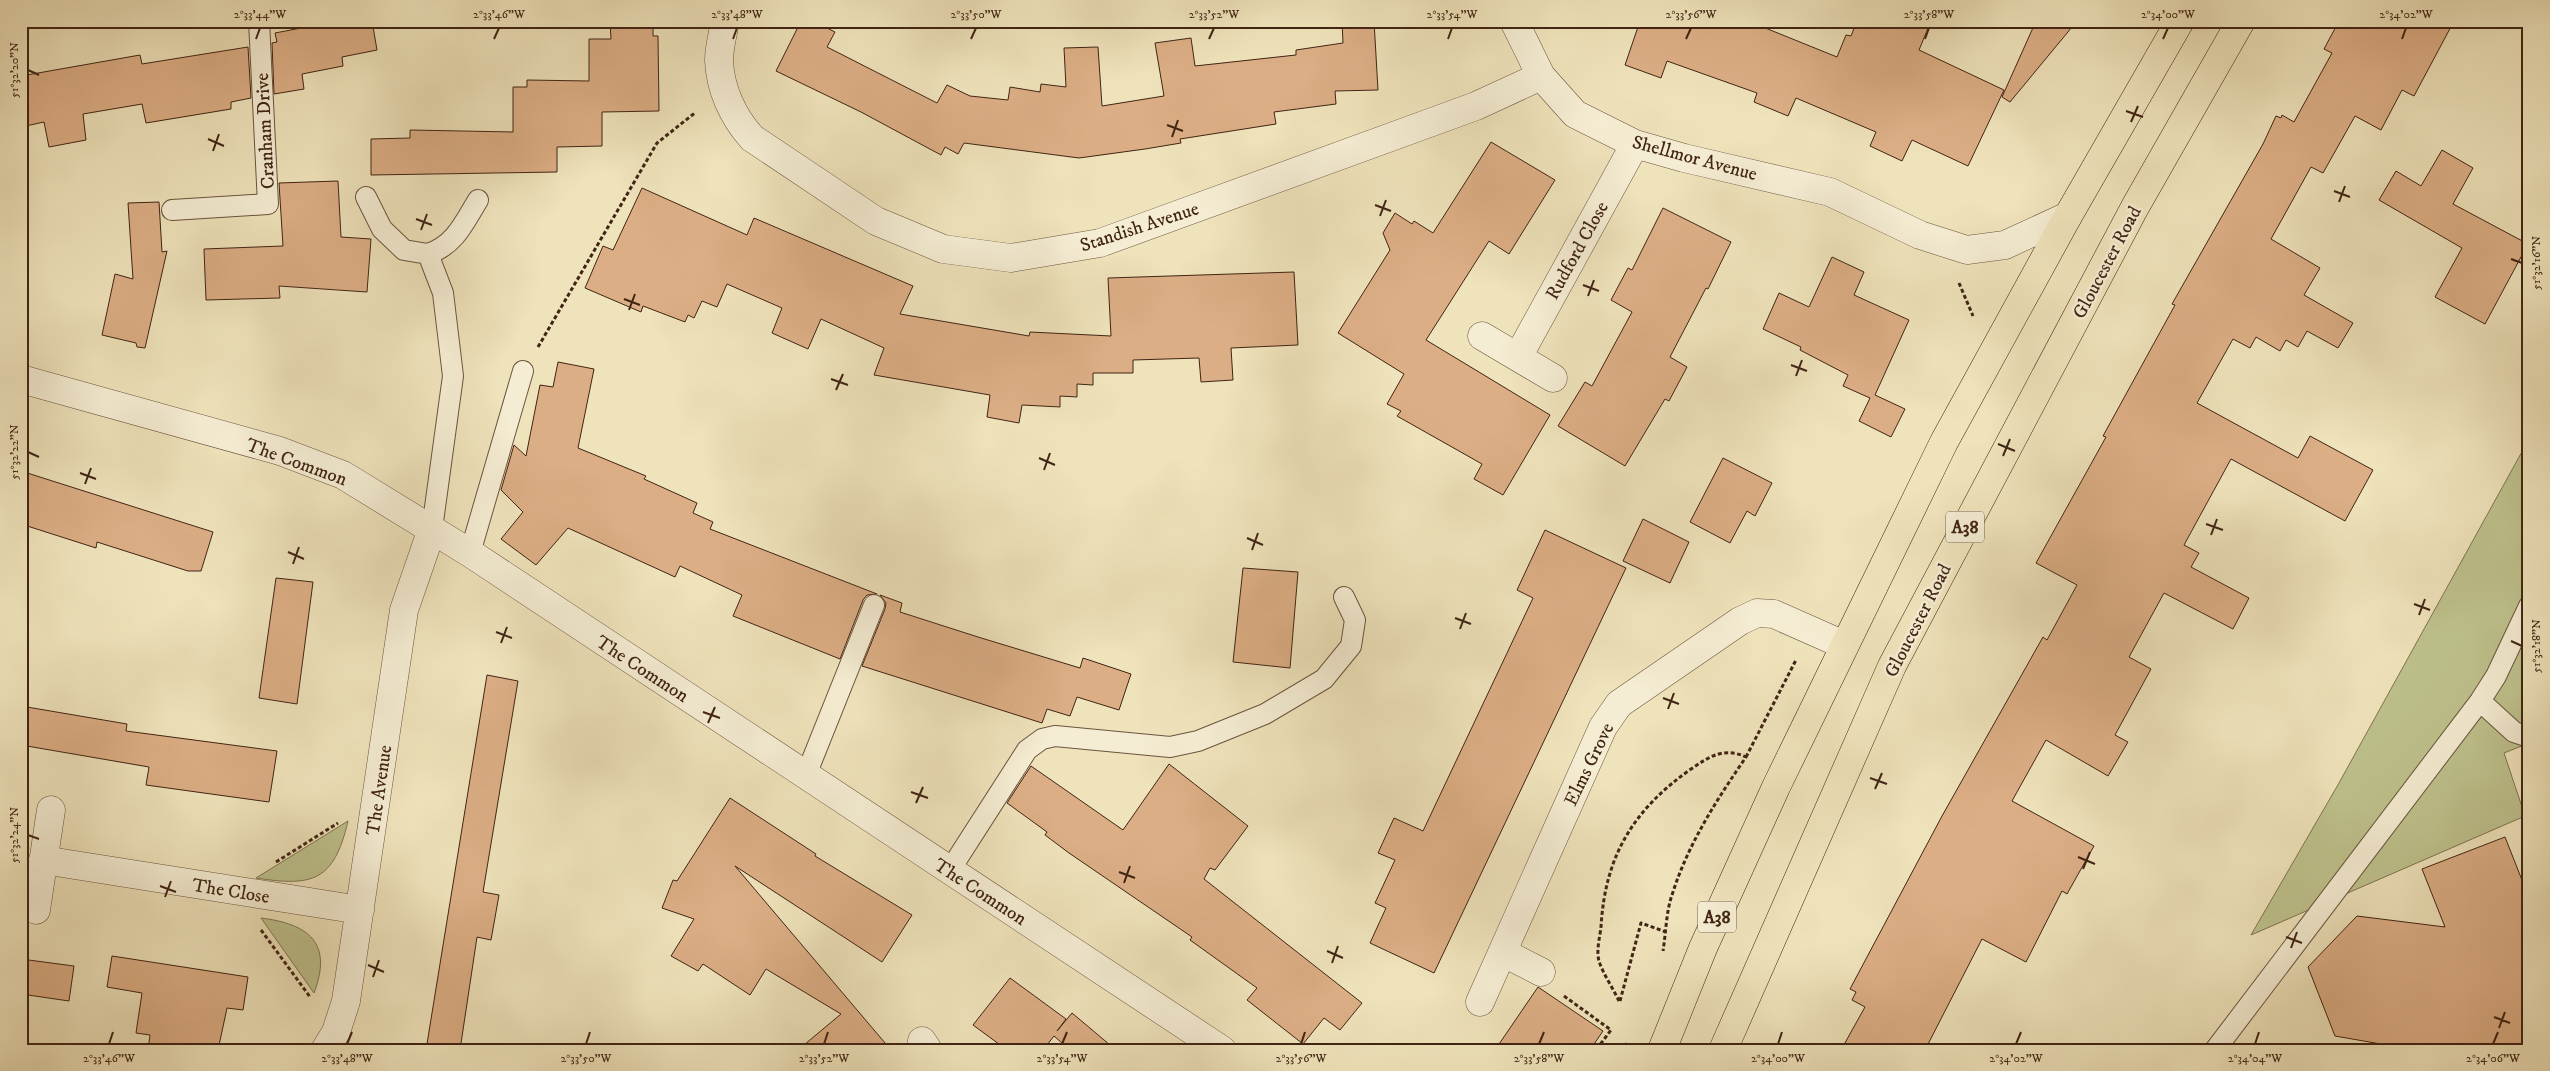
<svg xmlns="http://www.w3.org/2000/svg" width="2550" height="1071" font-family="'IM FELL DW Pica',serif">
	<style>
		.green { fill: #bec28d; stroke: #7f7350 }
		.building { fill: #dcae85; stroke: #402414 }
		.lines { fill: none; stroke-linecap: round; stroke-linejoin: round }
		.lane-casing { stroke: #6c543e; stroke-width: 22 }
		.street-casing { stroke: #6c543e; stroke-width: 29 }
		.primary-casing { stroke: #402414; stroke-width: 29 }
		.path { stroke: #402414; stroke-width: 3; stroke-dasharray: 4 2.5; stroke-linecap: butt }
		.lane { stroke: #f5edd3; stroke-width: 20 }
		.street { stroke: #f5edd3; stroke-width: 28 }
		.primary { stroke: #efe3bb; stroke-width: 28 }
		.ticks { fill: none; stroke: #402414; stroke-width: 2 }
		.labels { text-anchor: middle; stroke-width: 5; stroke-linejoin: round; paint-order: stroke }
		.shield { fill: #f5edd3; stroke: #76604d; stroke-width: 1 }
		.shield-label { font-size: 18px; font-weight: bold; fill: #402414 }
		.street-label { font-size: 19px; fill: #402414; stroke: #f5edd3 }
		.neatline { fill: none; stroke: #402414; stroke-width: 2 }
		.ticks-label { font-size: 12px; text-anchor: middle; fill: #402414 }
	</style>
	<rect width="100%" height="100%" fill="#efe3bb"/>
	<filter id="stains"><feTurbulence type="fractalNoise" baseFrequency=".004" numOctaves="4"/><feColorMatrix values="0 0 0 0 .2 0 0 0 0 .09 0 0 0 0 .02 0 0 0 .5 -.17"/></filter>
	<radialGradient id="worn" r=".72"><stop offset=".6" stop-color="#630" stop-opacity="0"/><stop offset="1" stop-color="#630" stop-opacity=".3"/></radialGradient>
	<!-- green -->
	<path class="green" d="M2529,439V743L2504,753L2525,816L2251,935L2339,783Z
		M348,821C334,881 313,887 256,878Z
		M261,918C309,924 333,943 314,993Z"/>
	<!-- building -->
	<path class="building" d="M338,21H372L377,50L342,57L343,66L302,74L304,89L274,94L272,43L277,42L275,33Z
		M610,21H653V36H658L659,111L602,112V146L557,147V172L371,175V139L410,138V130L513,132V87H527V80L589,81V39H611Z
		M801,21H813L835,32L827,47L937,103L947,85L970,96L1008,100L1010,87L1040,92L1041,84L1066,87L1064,48L1098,47L1102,106L1164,96L1155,43L1191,38L1195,66L1296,55V50L1343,43L1342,21H1374L1378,90L1335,91L1336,104L1274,112L1276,124L1180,139L1181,143L1145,149L1079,158L964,143L958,154L945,147L941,155L861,112L776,71Z
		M1640,21H1748L1837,57L1846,35L1851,36L1857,21H1931L1919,50L2004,90L1968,166L1912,140L1902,161L1870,146L1876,132L1796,98L1788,116L1754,102L1757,93L1667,61L1661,78L1625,65Z
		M2036,21H2077L2010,102L2002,97Z
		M2339,21H2454L2414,96L2402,90L2381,130L2355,116L2323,173L2311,167L2271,239L2320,268L2304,295L2353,323L2338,348L2307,331L2298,347L2286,340L2280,351L2256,337L2250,348L2233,339L2197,403L2298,458L2310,436L2373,470L2345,521L2231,459L2184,545L2199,553L2191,567L2249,598L2233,629L2164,593L2129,657L2151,669L2115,735L2128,742L2108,776L2046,740L2012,801L2094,846L2067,894L2062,891L2026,962L1982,939L1925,1050H1841L1865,1007L1852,1000L1856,992L1850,989L1942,816L2043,637L2047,640L2077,585L2036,563L2106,437L2103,436L2175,305L2172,304L2263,144L2276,116L2281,118L2282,115L2294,122L2332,53L2324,49Z
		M248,47L251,98L231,102V109L146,123L142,104L83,114L86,140L49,147L44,122L21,127V76L140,55L142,64Z
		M1491,142L1555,180L1509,254L1489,241L1426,340L1550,415L1503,495L1474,479L1482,464L1397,416L1401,411L1387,404L1404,374L1338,333L1390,250L1383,233L1395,213L1412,224L1414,221L1433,233Z
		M2442,150L2473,168L2453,204L2528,244L2485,324L2435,297L2462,248L2379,200L2396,171L2421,186Z
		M338,181L341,237L371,239L367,292L279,286L280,298L206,300L204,249L283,246L279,183Z
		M642,188L747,235L754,218L913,286L900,314L1029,336L1030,332L1111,336L1108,278L1294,272L1298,345L1231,348L1233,380L1201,382L1199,358L1133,360V373H1093V385L1077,384V397L1060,396V407L1022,405L1019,423L987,417L990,395L874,375L884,348L821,319L808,349L772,333L782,308L727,284L717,307L702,301L694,318L688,315L685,322L643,306L641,312L585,288L603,246L613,250Z
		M159,202L162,252L167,251L145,348L137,347L136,343L102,335L115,274L133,279L128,203Z
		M1663,208L1731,242L1708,289L1706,288L1670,357L1687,367L1669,401L1665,399L1625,466L1558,426L1585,382L1592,386L1632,312L1611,300L1628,268L1632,270Z
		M1832,257L1864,272L1854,295L1909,320L1875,395L1905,409L1891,437L1859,421L1870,398L1843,386L1848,375L1800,350L1801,347L1763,329L1779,293L1809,307Z
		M558,362L594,369L578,448L646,476L644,479L697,503L693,513L713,522L710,529L877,594L867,595L863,600L840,659L733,616L742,595L680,566L675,577L568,528L536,565L501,539L523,512L501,490L514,445L526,456L540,385L553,387Z
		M1723,458L1772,483L1755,516L1747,511L1730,543L1690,522Z
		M21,471L213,532L201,571H188L97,542L96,548L21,524Z
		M1643,519L1689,542L1670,583L1623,561Z
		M1545,530L1626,568L1434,973L1370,943L1386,908L1375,903L1395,860L1378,853L1394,818L1423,831L1533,598L1517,590Z
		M1243,568L1298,572L1290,668L1233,662Z
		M276,578L313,582L297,704L259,698Z
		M880,595L902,603L900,612L978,637L1080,668L1083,658L1131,674L1119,710L1077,697L1070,716L1047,709L1042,723L862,666L885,609L886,603Z
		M487,675L518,681L483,892L499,895L491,940L477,937L460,1050H426Z
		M21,706L127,724L126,731L277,751L269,802L146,785L149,767L21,745Z
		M1169,764L1248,826L1215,870L1210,868L1204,879L1362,1003L1340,1030L1324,1018L1303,1044L1247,1000L1257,988L1190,940L1192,937L1069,853L1045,835L1047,832L1007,803L1031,766L1123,830Z
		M730,798L816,854L815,856L912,915L882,962L735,866L891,1050H798L841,1014L766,969L750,995L703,964L698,971L671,956L694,919L662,908L673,880L677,881Z
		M2505,837L2529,898V1050H2415L2335,1036L2308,967L2357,916L2445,927L2422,869Z
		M112,956L248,977L243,1010L227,1008L218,1050H148L150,1035L136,1033L142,993L107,987Z
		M21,959L74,966L69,1001L21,994Z
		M1010,978L1066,1019L1057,1031L1072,1013L1116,1050H1070L1054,1036L1043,1050H1007L973,1025Z
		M1538,987L1603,1031L1590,1050H1495Z"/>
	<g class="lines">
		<!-- lane casing -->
		<g class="lane-casing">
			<path id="lane" d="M366,197L382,229L404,250L428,254L443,293L453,376L432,529
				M172,210L268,204L259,21
				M428,254C455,245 464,223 478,200
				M470,553L523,371
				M2480,701L2514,732L2529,737
				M806,775L874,605
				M950,870L1027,750L1042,739L1055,736L1170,747L1198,741L1265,714L1324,679L1351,646L1355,620L1344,597
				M2215,1050L2480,701L2496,676L2529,606"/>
		</g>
		<!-- street casing -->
		<g class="street-casing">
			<path id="street" d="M725,21C723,34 719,48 719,60C720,89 733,117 752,138L876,221L943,249L1011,258L1100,243L1476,106L1541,76
				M1514,21L1541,76L1575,114L1635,144L1684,158L1830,192L1920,235L1967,250L2005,245L2068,216
				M1482,336L1553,378
				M1518,357L1635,144
				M21,379L280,451L343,475L470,553L1222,1050
				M43,860L360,910
				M36,910L51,810
				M1504,953L1541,972
				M1480,1002L1603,727L1619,704L1740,621L1757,613L1774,614L1844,645
				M922,1041L928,1050
				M325,1050L336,1032L346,1001L404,610L432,529"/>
		</g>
		<!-- primary casing -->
		<g class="primary-casing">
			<path id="primary" d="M1662,1050L1703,948L1776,787L1944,442L2068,216L2180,21
				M1723,1050L1892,666L2135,207L2241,21"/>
		</g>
		<!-- path -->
		<path class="path" d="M1959,283L1973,316
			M538,347L657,143L696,112
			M1746,757L1796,660
			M276,862L338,823
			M261,930L310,997
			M1564,996L1611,1030L1596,1050
			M1619,1001C1613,988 1603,974 1599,961C1596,951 1600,936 1601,927C1605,856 1633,810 1691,769C1710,756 1724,747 1746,757C1716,801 1688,844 1672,895C1666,912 1666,933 1663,951
			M1620,1001L1641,923L1666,932
			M1624,1050L1627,1043"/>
		<!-- lane -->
		<use href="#lane" class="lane"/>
		<!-- street -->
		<use href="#street" class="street"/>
		<!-- primary -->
		<use href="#primary" class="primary"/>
	</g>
	<!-- ticks -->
	<path class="ticks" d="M256,39L260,28M494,39L499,28M733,39L737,28M971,39L976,28M1209,39L1214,28M1448,39L1452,28M1686,39L1691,28M1925,39L1929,28M2163,39L2168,28M2402,39L2406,28M28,70L39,75M2126,111L2143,117M2131,122L2138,106M1167,125L1183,131M1172,137L1178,120M208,139L224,146M213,151L219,134M2334,191L2350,197M2339,202L2345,186M1375,205L1391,211M1380,216L1386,200M416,219L432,225M421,230L427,214M2511,259L2522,263M1583,285L1599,291M1588,296L1594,280M624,299L640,305M629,310L635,294M1791,365L1807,371M1796,376L1802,360M831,379L848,385M836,390L843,374M1998,444L2015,451M28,452L39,457M2003,456L2010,439M1039,458L1055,465M1044,470L1050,453M80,473L96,479M85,484L91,468M2206,524L2223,530M2211,535L2217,519M1247,538L1263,545M1252,550L1258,533M288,552L304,559M293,564L299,547M2414,604L2430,610M2419,615L2425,599M1455,618L1471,624M1460,629L1466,613M496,632L512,638M2511,641L2522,646M501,643L507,627M1663,698L1679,704M1668,709L1674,693M703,712L720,718M708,723L715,707M1870,778L1887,784M1875,789L1882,773M911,792L928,798M916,803L923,787M28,835L39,839M2078,857L2095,864M2083,869L2090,852M1119,872L1135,878M1124,883L1130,866M160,886L176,892M165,897L171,881M2286,937L2302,943M2291,948L2297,932M1327,951L1343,958M1332,963L1338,946M368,965L384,972M373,977L379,960M2494,1017L2510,1023M2499,1028L2505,1012M109,1044L113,1032M347,1044L352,1032M586,1044L590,1032M824,1044L828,1032M1062,1044L1067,1032M1301,1044L1305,1032M1539,1044L1544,1032M1778,1044L1782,1032M2016,1044L2021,1032M2255,1044L2259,1032M2493,1044L2498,1032"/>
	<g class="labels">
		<!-- shield labels -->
		<g class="shield">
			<rect x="1946" y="511.5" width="38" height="31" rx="4"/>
			<rect x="1698" y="901.5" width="38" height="31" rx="4"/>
		</g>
		<g class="shield-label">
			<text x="1965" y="533">A38</text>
			<text x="1717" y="923">A38</text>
		</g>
		<!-- street labels -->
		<g class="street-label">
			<text transform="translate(264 131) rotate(-93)" y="7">Cranham Drive</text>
			<text transform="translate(1695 157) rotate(15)" y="7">Shellmor Avenue</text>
			<text transform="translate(1139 226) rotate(-18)" y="7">Standish Avenue</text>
			<text transform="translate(1576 250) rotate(-61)" y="7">Rudford Close</text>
			<text transform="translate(2106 262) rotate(-62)" y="7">Gloucester Road</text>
			<text transform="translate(297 461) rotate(20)" y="7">The Common</text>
			<text transform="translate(1917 620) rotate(-63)" y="7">Gloucester Road</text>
			<text transform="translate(643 668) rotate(33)" y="7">The Common</text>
			<text transform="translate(1588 764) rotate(-64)" y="7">Elms Grove</text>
			<text transform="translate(378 790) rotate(-82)" y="7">The Avenue</text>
			<text transform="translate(231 890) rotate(9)" y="7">The Close</text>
			<text transform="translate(981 891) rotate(33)" y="7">The Common</text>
		</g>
	</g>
	<!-- margin -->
	<rect width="2550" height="1071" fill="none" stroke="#efe3bb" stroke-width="55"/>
	<rect x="28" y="28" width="2494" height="1016" class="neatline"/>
	<g class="ticks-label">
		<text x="260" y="18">2°33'44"W</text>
		<text x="499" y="18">2°33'46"W</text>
		<text x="737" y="18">2°33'48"W</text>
		<text x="976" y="18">2°33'50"W</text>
		<text x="1214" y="18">2°33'52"W</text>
		<text x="1452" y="18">2°33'54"W</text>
		<text x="1691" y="18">2°33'56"W</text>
		<text x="1929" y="18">2°33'58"W</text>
		<text x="2168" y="18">2°34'00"W</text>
		<text x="2406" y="18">2°34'02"W</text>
		<text transform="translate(14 70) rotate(-90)" y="4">51°32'20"N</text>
		<text transform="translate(2536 263) rotate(-90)" y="4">51°32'16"N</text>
		<text transform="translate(14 452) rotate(-90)" y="4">51°32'22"N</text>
		<text transform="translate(2536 646) rotate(-90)" y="4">51°32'18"N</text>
		<text transform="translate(14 835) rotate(-90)" y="4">51°32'24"N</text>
		<text x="109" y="1062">2°33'46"W</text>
		<text x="347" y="1062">2°33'48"W</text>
		<text x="586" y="1062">2°33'50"W</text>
		<text x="824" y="1062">2°33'52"W</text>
		<text x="1062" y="1062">2°33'54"W</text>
		<text x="1301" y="1062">2°33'56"W</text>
		<text x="1539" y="1062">2°33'58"W</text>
		<text x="1778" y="1062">2°34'00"W</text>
		<text x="2016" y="1062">2°34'02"W</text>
		<text x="2255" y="1062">2°34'04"W</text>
		<text x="2493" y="1062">2°34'06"W</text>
	</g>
	<rect width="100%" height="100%" filter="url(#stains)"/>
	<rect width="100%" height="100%" fill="url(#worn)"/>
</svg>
